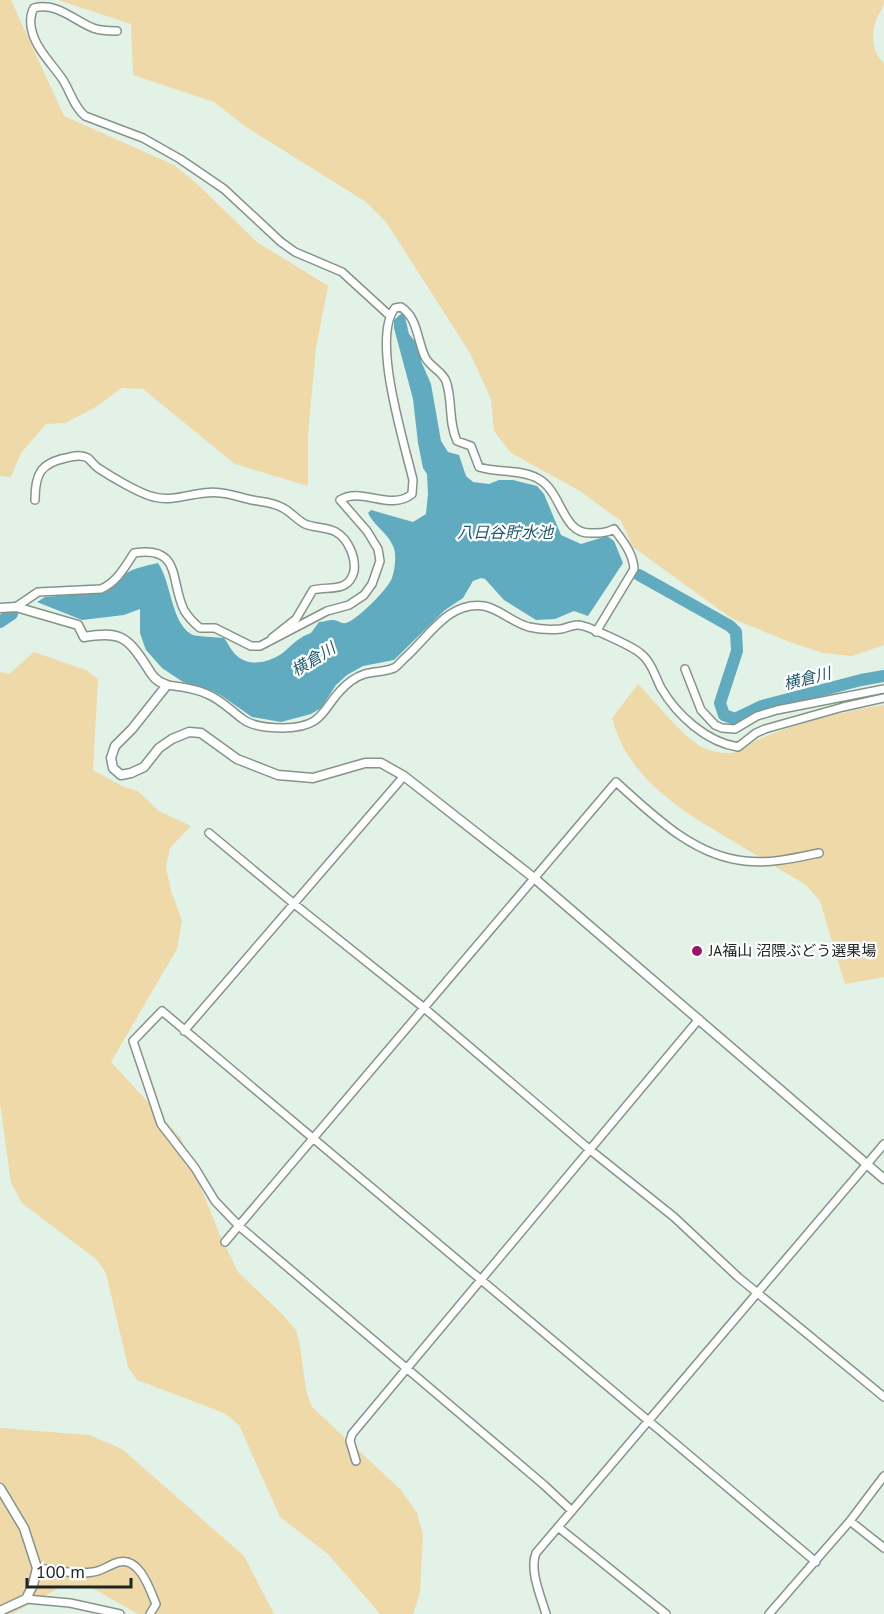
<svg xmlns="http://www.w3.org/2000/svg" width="884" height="1614" font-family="'PT Sans','Noto Sans JP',sans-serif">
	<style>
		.green { fill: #efd9a8 }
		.water { fill: #60abc0 }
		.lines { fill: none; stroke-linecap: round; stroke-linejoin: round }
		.river { stroke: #60abc0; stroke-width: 12 }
		.minor-casing { stroke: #859489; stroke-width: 10 }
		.tertiary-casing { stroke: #859489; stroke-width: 11 }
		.minor { stroke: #fff; stroke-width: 7 }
		.tertiary { stroke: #fff; stroke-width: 8 }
		.poi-dot { fill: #99156a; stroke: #fff; stroke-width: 2 }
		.labels { text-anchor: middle; stroke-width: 4.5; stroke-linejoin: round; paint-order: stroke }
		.poi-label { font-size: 15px; fill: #202622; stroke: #fff; text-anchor: start }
		.water-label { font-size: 16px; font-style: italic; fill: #1e5b6c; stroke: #fff }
	</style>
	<rect width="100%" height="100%" fill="#e2f2e6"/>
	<!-- green -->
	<path class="green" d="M0,0H11L64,116L174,165L195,182L257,242L328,286L316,348L308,434V486L235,464L143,389L122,388L94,408L65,423L46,424L21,453L11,477L0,476Z
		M58,0H884C884,8 880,11 877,18C871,34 871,51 884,63V645L852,656L823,653L792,643L731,618L633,547L621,521L580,491L511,453L494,431L491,399L470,353L386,222L366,202L246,127L214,102L133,75L131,24Z
		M34,652L86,670L98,679L93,770L122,786L138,791L159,811L191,826L170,848L166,867L171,891L182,920L177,949L111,1062L181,1138L219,1233L238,1272L283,1315L296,1330L300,1345L306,1391L312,1407L401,1490L417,1513L423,1534L420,1593L413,1614H380L328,1554L280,1517L239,1425L224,1413L137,1380L128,1367L106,1273L97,1260L22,1203L11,1183L0,1103V672L9,674Z
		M638,684C654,700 685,740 704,748C715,753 728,755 740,751C748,747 755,740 764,737C802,722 844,711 884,705V977L845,984L820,901L806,885C781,870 756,855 731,840C681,810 628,779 612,718Z
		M0,1428L89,1435L122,1449L244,1556L274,1614H138L92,1588L76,1585L59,1588L12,1614H0Z"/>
	<!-- water -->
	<path class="water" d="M402,313L405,317L409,334L421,349V361L431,384L441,441L448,452L459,455L466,476L473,482L489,484L499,480H513L537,486L544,494L561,535L581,544L607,536L614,541L623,563L588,616L574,611L555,619L536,620L504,600L485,579L481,578L473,581L463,598L445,610L394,660L363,666L347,675L336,685L321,708L311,714L281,722L252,717L222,696L213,691L183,682L162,668L146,650L143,642L140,633V609L124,615L82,620L37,602L45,597L106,592C128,570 127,570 158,563C171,581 171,622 191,634C195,637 217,637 224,638C228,643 231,650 235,654C248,668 270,663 284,652C293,644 299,637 311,633L319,622C323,622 329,620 333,620C338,620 341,624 346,623C357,620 388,589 392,578C395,569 397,554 393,546C388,533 374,526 368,513L371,510L413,522L426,514L428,494L427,474L423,468L418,443L413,399L394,328V320Z"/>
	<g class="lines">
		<!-- river -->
		<path class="river" d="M639,575L730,626L736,632L737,651L720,703L724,715L735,719L762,706L861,680L884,676
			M0,622L12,614"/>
		<!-- minor casing -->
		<g class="minor-casing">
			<path id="minor" d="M117,31C108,31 101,31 93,28C73,20 57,2 34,8C30,14 30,24 32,31C36,49 53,65 63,80C70,91 74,107 85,116L143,138L180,159L224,189L281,242L295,252L342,272L389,315
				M35,500C35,475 40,463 66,458C73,456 81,454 88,458C91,461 94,465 98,468C110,476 140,494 154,497C176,503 199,489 221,493C232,494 242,498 252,500C263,502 273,502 283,508C291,512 297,520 305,524C314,528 327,527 336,532C348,539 356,557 354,571C349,593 329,586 313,590L296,619L272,638
				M16,607L38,592L101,589C117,582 125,567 134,553C182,545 170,582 184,610C188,617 194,623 200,628H215L251,646H260L327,611L349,605L364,595L372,584L380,561L378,549L367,531L340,500C361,486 390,512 412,494L413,480C404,442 371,338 395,308L401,307C418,318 417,340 425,357C430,367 442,371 446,381C453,401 448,422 457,441L471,446L479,467C497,473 520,469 537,478C563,491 561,535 592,533C601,533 606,533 614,529C623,541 633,553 634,569L596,632
				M685,669L701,710L715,725L722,728L735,729L757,716L777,710L884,689
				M167,685C180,687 195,688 207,694C222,700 231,711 244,720C254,727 271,728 284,728C330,727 321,703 351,681C367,669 379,674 394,668C398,666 403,659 407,656C430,635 449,601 484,606C500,609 513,623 529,627C538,629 551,630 561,629C567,628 572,625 578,625C587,625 633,647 640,653C651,661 655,676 661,688C677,715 706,742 738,747L756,733L765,729L843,707L884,698
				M209,833L293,903L423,1007L589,1149L674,1217L738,1277L884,1397
				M184,1031L404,776
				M225,1242L616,782C653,815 693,856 745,861C770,864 795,858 819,853
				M356,1461L350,1441L352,1434L699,1019
				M572,1511L544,1485L239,1226L215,1201L195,1168L161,1124L133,1041L162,1011L816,1562
				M850,1521L884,1548
				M558,1527L666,1614
				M37,1568C55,1570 76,1575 93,1572C103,1571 110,1564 119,1562C140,1557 150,1590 156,1604L150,1614
				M26,1599L70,1603L120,1614
				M546,1614C541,1597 529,1570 536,1553L884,1144
				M769,1614L850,1521L884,1476"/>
		</g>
		<!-- tertiary casing -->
		<g class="tertiary-casing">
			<path id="tertiary" d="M0,608L16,607L78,625L84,637C120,631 127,636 147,667C153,677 156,681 167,685L132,729L115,746L111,758L113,768L121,775L131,773L144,767L159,748L172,739L189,732L201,733L237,759L278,775L313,778L365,763H381L404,776L534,878L884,1179
				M0,1488L24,1528L37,1568L33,1585L26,1599L0,1611"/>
		</g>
		<!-- minor -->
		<use href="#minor" class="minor"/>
		<!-- tertiary -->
		<use href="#tertiary" class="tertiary"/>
	</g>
	<!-- markers -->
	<circle class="poi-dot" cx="697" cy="951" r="6"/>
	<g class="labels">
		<!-- poi labels -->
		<g class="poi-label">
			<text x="709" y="956">JA福山 沼隈ぶどう選果場</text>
		</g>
		<!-- water labels -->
		<g class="water-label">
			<text x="505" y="538">八日谷貯水池</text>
			<text transform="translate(313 659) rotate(-32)" y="6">横倉川</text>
			<text transform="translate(807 678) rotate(-14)" y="6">横倉川</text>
		</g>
	</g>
	<!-- scale -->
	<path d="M27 1578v9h104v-9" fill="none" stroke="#202622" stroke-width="3"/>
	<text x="36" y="1578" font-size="18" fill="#202622" stroke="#ffffff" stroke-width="4.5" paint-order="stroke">100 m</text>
</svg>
